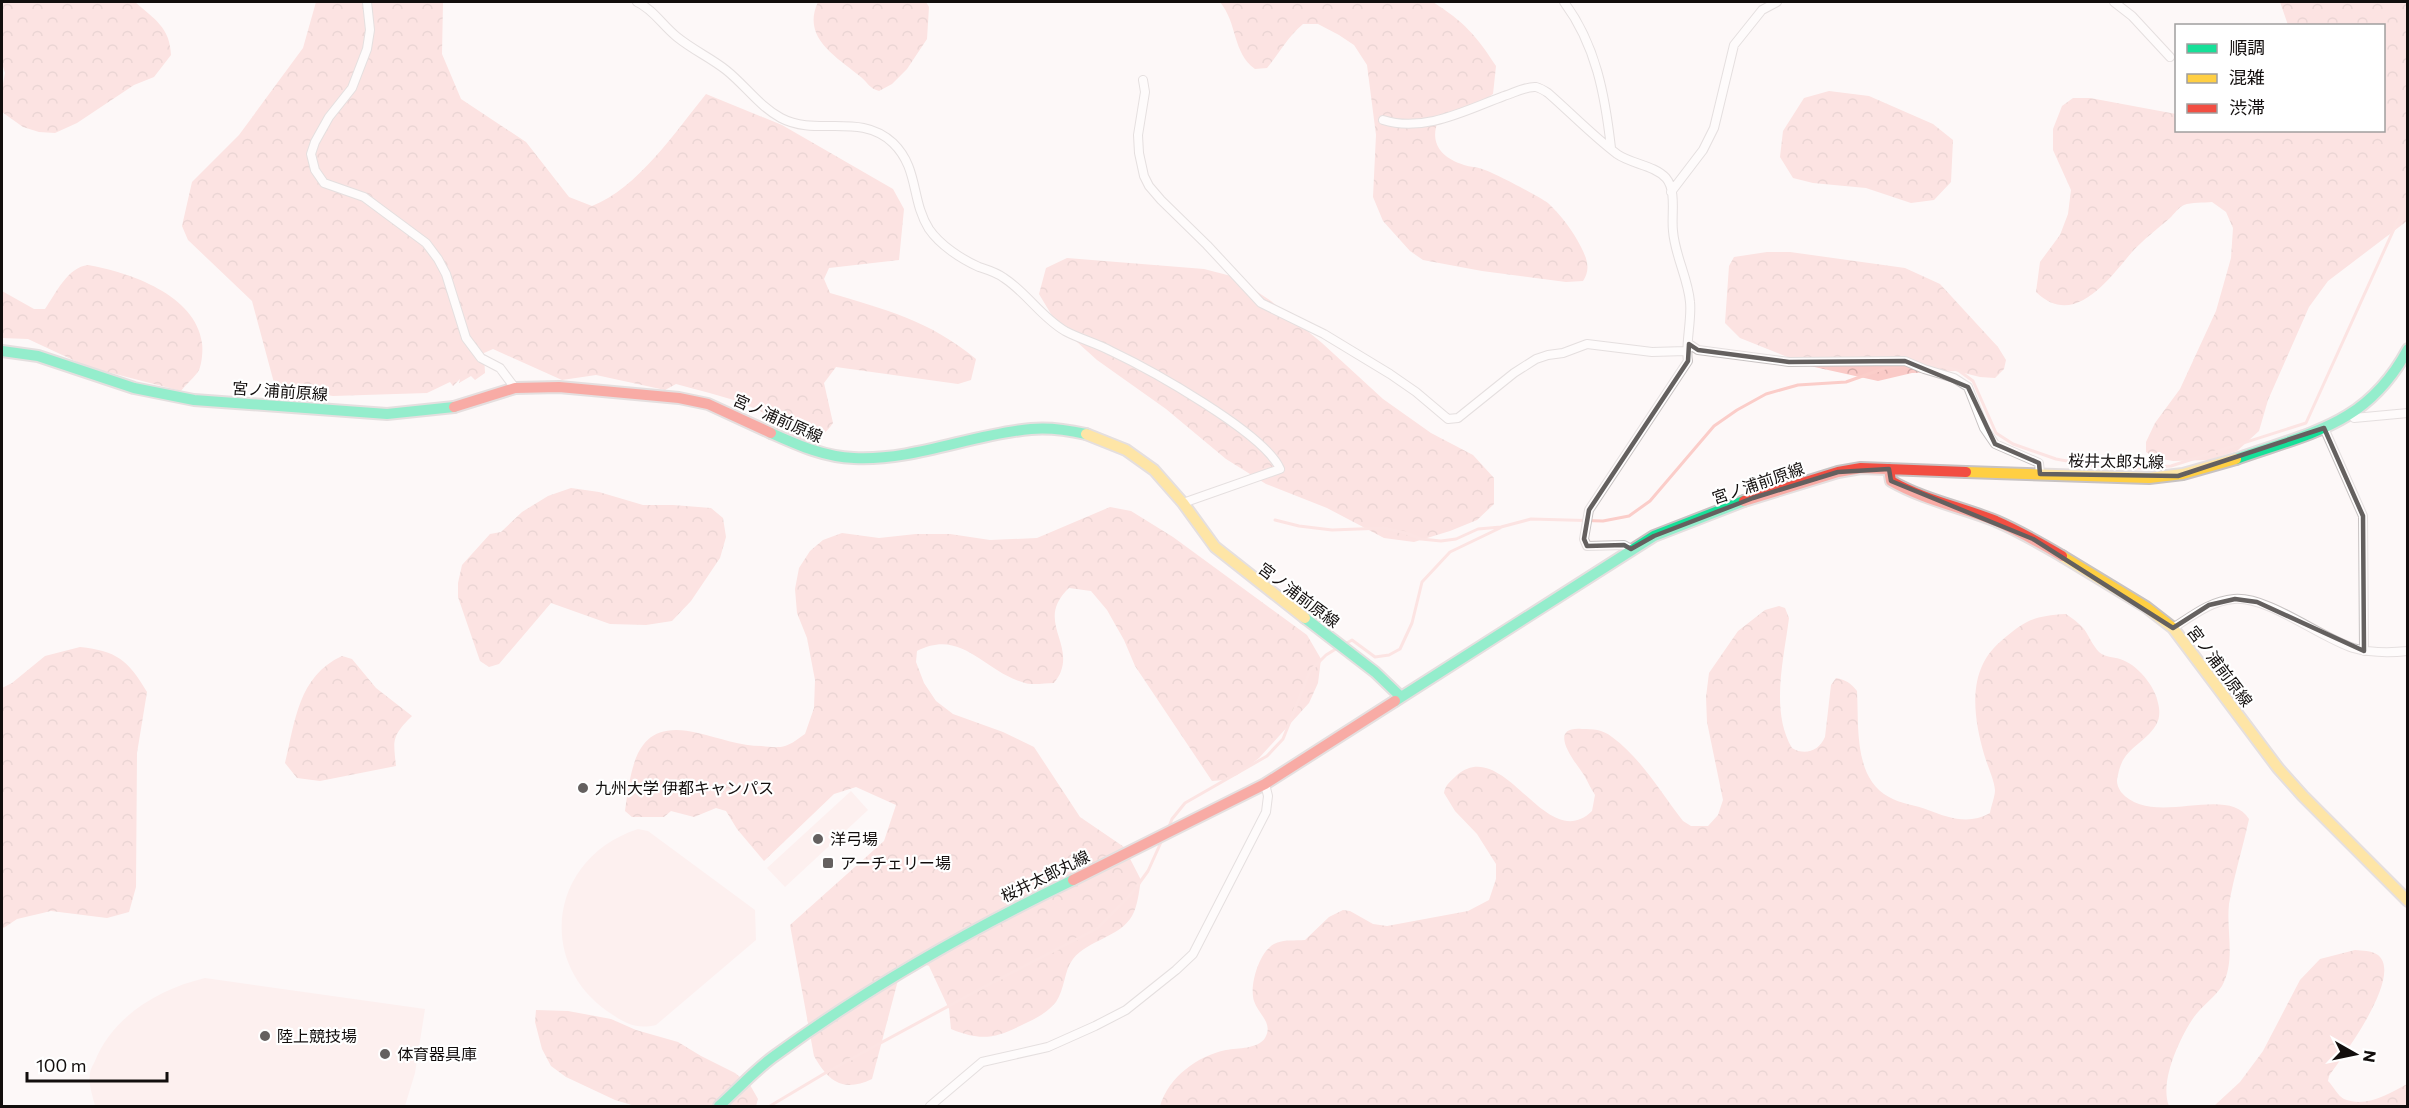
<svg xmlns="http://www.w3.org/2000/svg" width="2409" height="1108" font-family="Commissioner,'Noto Sans JP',sans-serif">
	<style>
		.forest { fill: url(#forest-crowns) }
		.pitch { fill: #fce6e5 }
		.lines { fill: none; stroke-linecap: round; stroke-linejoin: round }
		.stream { stroke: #fbcdc9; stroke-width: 3 }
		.street-casing { stroke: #c7c2c2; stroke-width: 10 }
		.fast-casing { stroke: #c7c2c2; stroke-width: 14 }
		.slow-casing { stroke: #c7c2c2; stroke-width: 14 }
		.jam-casing { stroke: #c7c2c2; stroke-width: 14 }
		.street { stroke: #fffefe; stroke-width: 8 }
		.fast { stroke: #16e098; stroke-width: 10 }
		.slow { stroke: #ffcf43; stroke-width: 10 }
		.jam { stroke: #f24e42; stroke-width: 10 }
		.marked { fill: none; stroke: #64605f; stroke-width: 4.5; stroke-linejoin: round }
		.poi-dot { fill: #64605f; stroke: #fff; stroke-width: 2 }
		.labels { text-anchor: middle; stroke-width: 4.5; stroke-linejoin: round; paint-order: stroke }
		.street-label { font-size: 16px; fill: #120e0d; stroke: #fff }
		.poi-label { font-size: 16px; fill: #120e0d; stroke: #fff; text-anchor: start }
	</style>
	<defs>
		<pattern id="forest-crowns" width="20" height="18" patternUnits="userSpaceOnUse" patternTransform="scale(1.5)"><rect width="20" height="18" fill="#facac7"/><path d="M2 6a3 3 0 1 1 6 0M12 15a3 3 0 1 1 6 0" fill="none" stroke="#d5acaa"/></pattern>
	</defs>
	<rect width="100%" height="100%" fill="#fdf8f8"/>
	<!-- forest -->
	<path class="forest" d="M2,2H135C154,19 170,27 171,55L154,77L134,85L77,123L55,133L39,132L23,127L2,112V89L5,73L2,63Z
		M316,2H443L442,54L461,99L526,142L569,197L592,206C637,189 676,131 706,94L782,125L893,189L904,209L899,260L829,268L824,279L830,293C886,310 929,320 976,359L971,380L958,384L836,367L824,383L833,423C826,433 812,447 798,440C787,435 780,422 769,416C741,399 707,393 676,384L665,390L596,375L562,380L493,349L484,353L485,373L475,380L471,376L459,383L460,379L453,386L450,382L427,393L333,396L284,388L277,394L252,301L188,240L182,226L192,182L239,135L303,48Z
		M818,2H926L929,7L927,39L907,69L892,84L879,91C869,88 868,83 861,77C837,57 801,38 818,2Z
		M1220,2H1433C1464,22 1476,35 1496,66L1493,94L1472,109L1438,121C1429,144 1442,158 1464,165C1470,167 1477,167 1482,169C1495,173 1538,196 1548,203C1561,215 1573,231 1581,247C1587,259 1591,269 1583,281L1566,282L1482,271L1423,260L1410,251L1383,221L1373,197L1376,135L1367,65L1354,45L1339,35L1318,24H1303C1286,39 1281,51 1267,68L1255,69C1232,52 1238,24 1220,2Z
		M2280,2H2407V221L2328,281L2309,307L2268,400L2259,431L2237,451L2209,460L2173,461L2156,458L2146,452V442L2155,423L2180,389L2216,311L2231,258L2233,228L2226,212L2212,202C2204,203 2191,202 2184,205C2179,207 2174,214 2170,218C2157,229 2143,240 2132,252C2108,280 2074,329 2036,292L2040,262L2060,235L2068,214L2071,190L2053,150V129L2062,106L2073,98H2090L2176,114V130H2384V26L2288,25Z
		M1829,91L1869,96L1933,124L1953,140L1951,182L1934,200L1911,203L1866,188L1813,183L1793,178L1780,157L1783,131L1804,98Z
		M1767,252H1790L1905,268L1940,284L1998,347L2006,360L2004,369L1995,378L1980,377L1956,371L1912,373L1878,381L1810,366L1740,338L1725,323L1729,266L1734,257Z
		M1067,258L1204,269L1235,277L1271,301L1322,343L1383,399L1431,433L1473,455L1494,478V504L1477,520L1450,531L1414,542L1384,538L1327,508L1266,484L1226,459L1166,409L1097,360L1057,324L1039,294L1046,268Z
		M88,265C129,272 196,295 202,343C203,350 202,363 199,370C195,377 186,384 181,391L88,367L28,339L2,338V291L34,309H45C56,293 68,267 88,265Z
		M571,488L599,492L643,505H673L711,508L723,518L726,537L720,558L691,601L672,621L646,625L610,624L551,603L499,664L489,667L480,661L458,597V583L462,565L490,534L501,532L522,512L548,496Z
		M1110,507L1131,511L1173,537L1307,635L1321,659L1318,683L1309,703L1259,758L1237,775L1224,780L1212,781L1135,666L1124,640L1107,610L1091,591L1069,588C1036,619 1072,641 1061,671C1060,675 1056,680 1054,683C1044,683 1031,686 1022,682C983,670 961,628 917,651L916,662L924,683L936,701L953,714L1003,732L1034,747L1080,817L1124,847L1141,880C1139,890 1138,906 1132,916C1120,937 1088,940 1073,959C1064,970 1065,989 1056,1002C1048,1012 1037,1018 1026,1023C996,1038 983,1042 951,1029L949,1009L929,966L914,960L902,965L872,1079C843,1093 828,1081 814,1056L790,925L884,841L896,805L856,787L834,794L764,861L737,829L726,811L716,808L694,817L671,811L664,817H632L625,811C632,763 636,718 698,733C720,738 740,746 762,746C769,747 779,748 785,746C792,744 799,738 805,734L814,708L815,680L807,638L797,613L795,589L799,568L810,551L823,540L842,533L879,538L916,534H950L990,540L1037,538Z
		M1779,606L1785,608L1789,618C1784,658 1770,711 1792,748C1805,756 1819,751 1825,737L1831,685L1836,678C1846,680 1851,683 1857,691C1859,725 1853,778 1889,797C1900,804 1916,805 1928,810C1949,818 1969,825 1990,813C1991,806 1995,797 1995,790C1994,779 1987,765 1984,754C1973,716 1967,670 2000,642C2025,620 2033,616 2066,614C2072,618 2079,623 2084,629C2089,636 2093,646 2099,652C2105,657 2113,657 2120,659C2137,664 2155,686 2158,703C2160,710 2160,719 2156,725C2143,746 2123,747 2118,775C2116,781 2117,786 2121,792C2152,829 2227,783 2249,819C2243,847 2234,876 2229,904C2226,931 2236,960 2222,986C2215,997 2202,1006 2194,1017C2180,1037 2159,1082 2169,1106H1160C1169,1077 1197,1056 1226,1050C1238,1048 1258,1049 1265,1038C1274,1023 1258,1014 1254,1001C1249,986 1259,952 1274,944C1283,939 1295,941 1305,940L1329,917L1343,910L1350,911L1373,924L1387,926L1468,911L1489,900L1496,879V864L1477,834L1455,811L1444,793C1445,785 1451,781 1457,775C1505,735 1546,856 1592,811L1595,795C1591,789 1588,782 1584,775C1576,763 1545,726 1582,729C1593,729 1602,729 1612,737C1642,759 1661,793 1683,821L1691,826H1708L1718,815L1723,800L1707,722L1706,697L1709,673L1738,631L1765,610Z
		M80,647C117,651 128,660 147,692L137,753L136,887L129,912L107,918L51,911L17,919L2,929V688L12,683L45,656Z
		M342,656L352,659L376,688L412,716C392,736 393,739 396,766L320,781L297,778L285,763C295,722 298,676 342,656Z
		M2355,950C2362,951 2371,950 2378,955C2404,976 2342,1057 2329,1076L2328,1081C2333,1086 2338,1096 2344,1099C2366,1108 2389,1094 2407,1084V1106H2214L2240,1082L2263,1051L2300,980L2320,959Z
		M536,1010L568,1011L611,1019L636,1030L678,1042L701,1056L735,1073L750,1085L758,1099L756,1106H635L615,1100L566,1077L551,1066L542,1049L535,1022Z"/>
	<!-- pitch -->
	<path class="pitch" d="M851,791L868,810L785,887L767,868Z
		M638,829L648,831L755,910L756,940L656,1025C638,1029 628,1025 613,1015C534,965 549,858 638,829Z
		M205,978L425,1009L415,1073L405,1106H95C93,1097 88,1084 90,1074C90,1070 93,1065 95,1061C113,1016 159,989 205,978Z"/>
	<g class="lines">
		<!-- stream -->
		<path class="stream" d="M1923,366L1936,365L1958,370L1973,381L1996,433L2013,444L2056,459L2095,466L2140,468L2171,466L2306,423L2408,198
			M1275,520L1299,526L1332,530L1384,528L1406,533L1421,539L1441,541L1456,539L1478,529L1501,527L1531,519L1603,521L1629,516L1650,501L1714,426L1737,410L1766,394L1798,385L1846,382L1888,367L1910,366
			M1345,644L1352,640L1375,657L1389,655L1400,649L1412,623L1422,582L1450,552L1500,528
			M1168,829L1172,819L1185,803L1267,756L1283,739L1310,671L1326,655L1339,647
			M770,1106L827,1072L982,988L1098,928L1132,893L1148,871L1162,840"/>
		<!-- street casing -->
		<g class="street-casing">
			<path id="street" d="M367,2L370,30L367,49L352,88L329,117L315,142L311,154L315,170L324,183L364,197L426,243L438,259L446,274L466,338L481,358L500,368L515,388
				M637,2C653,9 663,26 677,37C693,50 711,58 726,70C745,85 759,106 781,118C817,137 860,112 893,143C919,168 911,201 929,229C940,245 961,259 979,267C988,270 996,272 1004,278C1027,293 1041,317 1065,331C1080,339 1096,343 1111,351C1149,369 1265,433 1280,469L1183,503
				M1564,2C1596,45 1605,95 1611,148
				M2114,2L2132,16L2170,57
				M1143,80L1145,92L1138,135L1139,153L1144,176L1149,186L1161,200L1207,245L1261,303L1324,334L1390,374L1416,392L1448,419L1458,418L1514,373L1536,359L1548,355L1563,353L1587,344L1652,352L1686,351
				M1383,120C1424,133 1466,110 1504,96C1514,93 1526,86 1536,87C1540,88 1545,91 1548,93C1571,113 1593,136 1617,154C1631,164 1654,165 1666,178C1677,191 1671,216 1673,231C1675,256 1688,278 1690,302C1692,320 1685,345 1688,361L1589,510L1584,539L1587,546L1624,545L1631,549
				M1671,192L1703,150L1714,128L1734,45L1762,10L1777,2
				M1689,344L1698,350L1789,362L1905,361L1924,369L1954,378L1968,387L1984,428L1995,444L2039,463L2040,474
				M2351,415L2354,418L2408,413
				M2324,428L2363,516L2364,651
				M2173,628C2192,616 2210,601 2234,599C2268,596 2319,637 2353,648C2371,653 2389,653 2408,651
				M930,1106L982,1062L1048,1047L1095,1026L1126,1010L1176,970L1193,954L1266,812L1268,796L1265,784"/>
		</g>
		<!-- fast casing -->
		<g class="fast-casing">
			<path id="fast" d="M2,351L38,356L134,388L194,400L387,414L454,407
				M771,433C798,445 824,457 854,458C914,461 972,434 1031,429C1050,427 1068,430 1086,434
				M2236,459C2312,432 2367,425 2408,349
				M1305,618L1375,672L1400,696
				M1395,701L1654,536L1744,501
				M719,1106C737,1090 754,1071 773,1057C867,988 969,930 1073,880"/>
		</g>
		<!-- slow casing -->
		<g class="slow-casing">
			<path id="slow" d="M1086,434L1126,450L1154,470L1183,503L1215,547L1305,618
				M1966,472L2149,478L2183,474L2236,459
				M2062,556L2146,607L2173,628L2278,768L2303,796L2408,901"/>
		</g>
		<!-- jam casing -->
		<g class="jam-casing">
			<path id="jam" d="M454,407L515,388L559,387L679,398L708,404L771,433
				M1889,469L1891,481C1924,500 1961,507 1996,521C2019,531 2040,543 2062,556
				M1744,501L1838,472L1861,468L1966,472
				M1073,880L1265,784L1395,701"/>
		</g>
		<!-- street -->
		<use href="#street" class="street"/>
		<!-- fast -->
		<use href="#fast" class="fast"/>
		<!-- slow -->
		<use href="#slow" class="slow"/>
		<!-- jam -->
		<use href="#jam" class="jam"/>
	</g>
	<!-- marked area -->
	<path d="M0 0H2409V1108H0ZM1689,344L1698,350L1789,362L1905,361L1968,387L1995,444L2039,463L2040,474L2178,476L2324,428L2363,516L2364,651L2257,602L2235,599L2209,605L2173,628L2033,539L1891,481L1889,469L1838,472L1753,498L1654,536L1631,549L1624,545L1587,546L1584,539L1589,510L1688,361Z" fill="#fdf8f8" fill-opacity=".55" fill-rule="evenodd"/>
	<path class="marked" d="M1689,344L1698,350L1789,362L1905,361L1968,387L1995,444L2039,463L2040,474L2178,476L2324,428L2363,516L2364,651L2257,602L2235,599L2209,605L2173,628L2033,539L1891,481L1889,469L1838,472L1753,498L1654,536L1631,549L1624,545L1587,546L1584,539L1589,510L1688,361Z"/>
	<!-- markers -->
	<g class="poi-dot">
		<circle cx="583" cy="788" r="6"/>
		<circle cx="818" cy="839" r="6"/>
		<rect x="822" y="857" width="12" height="12" rx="3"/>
		<circle cx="265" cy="1036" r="6"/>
		<circle cx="385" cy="1054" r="6"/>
	</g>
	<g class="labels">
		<!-- street labels -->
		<g class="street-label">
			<text transform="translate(280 391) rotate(4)" y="6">宮ノ浦前原線</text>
			<text transform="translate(778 418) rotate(24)" y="6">宮ノ浦前原線</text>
			<text transform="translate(2116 461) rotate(1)" y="6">桜井太郎丸線</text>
			<text transform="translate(1758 483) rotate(-19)" y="6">宮ノ浦前原線</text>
			<text transform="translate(1299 595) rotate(37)" y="6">宮ノ浦前原線</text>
			<text transform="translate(2220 666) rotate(53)" y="6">宮ノ浦前原線</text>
			<text transform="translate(1045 876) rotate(-26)" y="6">桜井太郎丸線</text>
		</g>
		<!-- poi labels -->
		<g class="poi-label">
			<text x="595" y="794">九州大学 伊都キャンパス</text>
			<text x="830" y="845">洋弓場</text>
			<text x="840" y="869">アーチェリー場</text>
			<text x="277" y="1042">陸上競技場</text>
			<text x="397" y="1060">体育器具庫</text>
		</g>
	</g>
	<!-- border -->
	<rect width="2409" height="1108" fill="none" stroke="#120e0d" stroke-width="6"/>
	<!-- legend -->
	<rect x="2175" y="24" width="210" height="108" fill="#ffffff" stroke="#a09f9e" stroke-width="1.5"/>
	<rect x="2187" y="44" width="30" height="9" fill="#16e098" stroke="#a09f9e" stroke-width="1.5"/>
	<text x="2229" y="54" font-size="18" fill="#120e0d">順調</text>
	<rect x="2187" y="74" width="30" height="9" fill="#ffcf43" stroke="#a09f9e" stroke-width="1.5"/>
	<text x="2229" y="84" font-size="18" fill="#120e0d">混雑</text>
	<rect x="2187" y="104" width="30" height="9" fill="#f24e42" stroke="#a09f9e" stroke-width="1.5"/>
	<text x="2229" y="114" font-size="18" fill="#120e0d">渋滞</text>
	<!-- north arrow -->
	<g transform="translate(2355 1054) rotate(99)" stroke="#ffffff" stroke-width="4.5" paint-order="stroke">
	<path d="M0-4.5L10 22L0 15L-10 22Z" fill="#120e0d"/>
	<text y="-9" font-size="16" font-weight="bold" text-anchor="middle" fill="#120e0d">N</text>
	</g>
	<!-- scale -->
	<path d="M27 1072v9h140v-9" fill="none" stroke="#120e0d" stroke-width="3"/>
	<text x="36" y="1072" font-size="18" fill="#120e0d" stroke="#ffffff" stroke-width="4.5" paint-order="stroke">100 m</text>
</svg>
